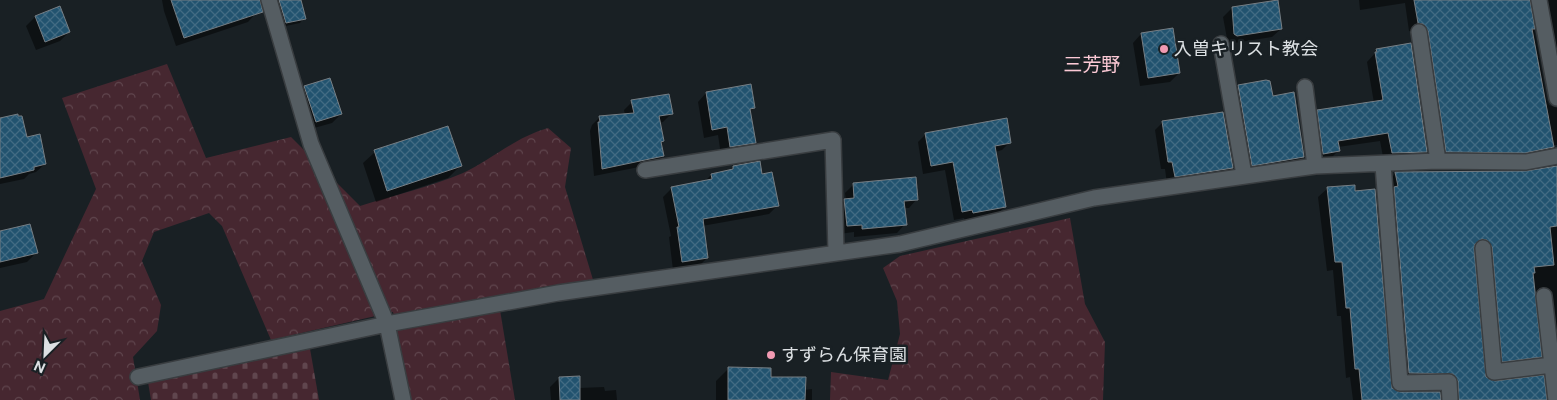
<svg xmlns="http://www.w3.org/2000/svg" width="1557" height="400" font-family="'Public Sans','Noto Sans JP',sans-serif">
	<style>
		.forest { fill: url(#forest-crowns) }
		.cemetery { fill: url(#cemetery-stones) }
		.shadow { fill: #0007 }
		.building { fill: url(#building-cross-hatch); stroke: #767e84 }
		.lines { fill: none; stroke-linecap: round; stroke-linejoin: round }
		.minor-casing { stroke: #393d40; stroke-width: 18 }
		.minor { stroke: #555d62; stroke-width: 15 }
		.poi-dot { fill: #f19ab2; stroke: #192024; stroke-width: 2 }
		.labels { text-anchor: middle; stroke-width: 5; stroke-linejoin: round; paint-order: stroke }
		.poi-label { font-size: 18px; fill: #dce0e3; stroke: #192024; text-anchor: start }
		.neighbourhood-label { font-size: 19px; fill: #fcc9d6; stroke: #192024 }
	</style>
	<defs>
		<pattern id="forest-crowns" width="20" height="18" patternUnits="userSpaceOnUse" patternTransform="scale(1.25)"><rect width="20" height="18" fill="#462730"/><path d="M2 6a3 3 0 1 1 6 0M12 15a3 3 0 1 1 6 0" fill="none" stroke="#60464e"/></pattern>
		<pattern id="cemetery-stones" width="16" height="16" patternUnits="userSpaceOnUse" patternTransform="scale(1.25)"><rect width="16" height="16" fill="#462730"/><path d="M2 7V4a2 2 0 0 1 4 0v3zM10 15v-3a2 2 0 0 1 4 0v3z" fill="#60464e"/></pattern>
		<pattern id="building-cross-hatch" width="8" height="8" patternUnits="userSpaceOnUse" patternTransform="scale(1.25)"><rect width="8" height="8" fill="#22536f"/><path d="M0 0l8 8M0 8l8-8" fill="none" stroke="#426b83"/></pattern>
	</defs>
	<rect width="100%" height="100%" fill="#192024"/>
	<!-- forest -->
	<path class="forest" d="M167,64L206,158L291,137L360,206C394,195 430,187 463,173C492,159 516,137 548,128L571,148L565,187L594,283L498,298L515,400H411L393,312L271,340L222,226L209,213L154,232L142,261L161,305L157,331L133,357L140,400H0V311L44,299L96,189L62,98Z
		M1070,218L1085,304L1105,342L1103,400H830L831,372L888,380L900,334L897,301L883,268L900,256Z"/>
	<!-- cemetery -->
	<path class="cemetery" d="M309,343L319,400H151L147,376Z"/>
	<!-- shadow -->
	<path class="shadow" d="M162,0H252L256,13L248,22L176,46L164,11Z
		M275,0H300L304,18L300,23L281,27Z
		M1359,0H1529L1547,100L1549,105L1557,108V145H1553L1544,155L1438,160L1414,32L1409,31L1405,3L1360,10Z
		M1532,0H1557V99Z
		M60,8L69,32L60,41L36,50L26,26L35,17Z
		M1232,8L1281,29L1272,37L1228,44L1223,17Z
		M1141,34L1179,73L1170,82L1140,86L1133,43Z
		M1377,51L1426,152L1417,160L1384,162L1380,141L1338,147V151L1330,159L1315,162L1309,119L1318,111L1374,103L1367,62Z
		M1238,86L1272,98L1303,156L1294,165L1244,173L1230,95Z
		M305,87L341,114L332,123L307,130L296,96Z
		M706,93L754,108L749,112L755,142L746,151L721,155L718,135L704,138L698,102Z
		M632,102L671,114L663,122L659,123L663,141L660,144L663,156L654,164L594,176L590,131L592,125L600,117L625,115L624,110Z
		M0,119L26,138L45,164L36,172L29,174L24,179L0,184Z
		M1163,122L1232,168L1224,176L1167,184L1165,169H1161L1155,130Z
		M926,134L1010,142L1002,150L995,152L1005,207L996,215L965,221L964,218L954,220L945,170L923,174L918,142Z
		M375,152L460,166L448,178L376,202L363,163Z
		M733,167L761,176L778,205L769,214L702,226L707,258L698,267L673,270L669,237L671,236L663,197L672,188L704,182L711,175L729,171Z
		M1557,167V330L1548,331L1538,296H1533L1540,356L1531,365L1494,370L1478,248L1472,249L1485,378L1545,400H1450V390L1400,382L1387,182L1396,173H1526Z
		M853,185L917,199L909,208H904L905,224L897,233L854,237V232L839,234L836,208L846,200L845,193Z
		M1328,188L1391,388L1400,394L1440,400H1353L1350,377L1346,378L1341,316H1337L1333,270L1327,271L1318,197Z
		M0,232L36,253L27,262L0,268Z
		M728,369L770,378L804,390L812,389V400H716V381Z
		M559,378L579,388L604,387L605,391L616,390L617,400H551L550,387Z"/>
	<!-- building -->
	<path class="building" d="M171,0H260L263,12L184,38Z
		M279,0H301L306,19L286,23Z
		M1278,0L1282,29L1237,36L1234,34L1232,7Z
		M1414,0H1530L1535,29H1532L1554,147L1525,153L1446,152L1428,31L1423,24L1418,23Z
		M60,6L70,32L45,42L35,16Z
		M1173,28L1180,73L1148,78L1141,33Z
		M1411,43L1427,152L1392,153L1388,133L1338,141L1340,151L1323,154L1317,110L1383,100L1375,52H1377L1376,49Z
		M330,78L342,114L316,122L304,86Z
		M1266,80L1270,81L1273,96L1294,92L1304,157L1252,166L1238,85Z
		M751,84L755,108L750,109L756,143L730,147L727,127L712,130L706,92Z
		M669,94L673,114L659,116L664,141L661,142L664,156L602,169L598,122H600L599,116L634,113L631,100Z
		M1223,112L1233,168L1175,177L1172,162H1168L1162,121Z
		M18,114V116H22L27,137L40,134L46,164L34,167V170L0,178V118Z
		M1007,118L1011,143L995,146L1006,207L973,213L972,210L962,212L953,162L931,166L925,133Z
		M448,126L462,166L387,191L374,150Z
		M760,161L762,174L772,172L779,206L703,219L708,258L682,262L677,227H679L671,187L712,179L711,174L733,169V166Z
		M1557,166V226L1550,227L1554,265L1534,267L1535,273H1533L1542,357L1502,362L1492,247L1487,240L1482,239L1475,244L1474,249L1486,377L1495,381L1544,375L1547,400H1459L1458,381L1453,374L1409,373L1394,187L1398,186L1395,172L1526,171Z
		M916,177L918,200L904,201L907,225L862,229V225L847,226L844,199L854,198L853,183Z
		M1355,185V191L1375,189L1392,388L1400,392H1440L1441,400H1362L1359,369H1355L1350,308H1346L1342,262H1335L1327,187Z
		M30,224L38,253L0,262V231Z
		M728,367L771,368V377H806L805,400H728Z
		M580,376V400H560L559,377Z"/>
	<g class="lines">
		<!-- minor casing -->
		<g class="minor-casing">
			<path id="minor" d="M269,0L311,144L387,324L403,400
				M1539,0L1557,98
				M1419,32L1438,161
				M1221,44L1244,175
				M1305,87L1315,166
				M1383,165L1400,383L1449,382L1450,400
				M645,170L833,140L836,252
				M1483,248L1494,372L1552,365
				M1544,296L1556,400
				M138,377L387,324L558,293L900,244L1094,198L1315,166L1438,161L1526,162L1557,156"/>
		</g>
		<!-- minor -->
		<use href="#minor" class="minor"/>
	</g>
	<!-- markers -->
	<g class="poi-dot">
		<circle cx="1164" cy="49" r="5"/>
		<circle cx="771" cy="355" r="5"/>
	</g>
	<g class="labels">
		<!-- poi labels -->
		<g class="poi-label">
			<text x="1174" y="55">入曽キリスト教会</text>
			<text x="781" y="361">すずらん保育園</text>
		</g>
		<!-- neighbourhood labels -->
		<g class="neighbourhood-label">
			<text x="1092" y="71">三芳野</text>
		</g>
	</g>
	<!-- north arrow -->
	<g transform="translate(45 355) rotate(204)" stroke="#192024" stroke-width="4" paint-order="stroke">
	<path d="M0-4L9 19L0 12L-9 19Z" fill="#dce0e3"/>
	<text y="-8" font-size="14" font-weight="bold" text-anchor="middle" fill="#dce0e3">N</text>
	</g>
</svg>
